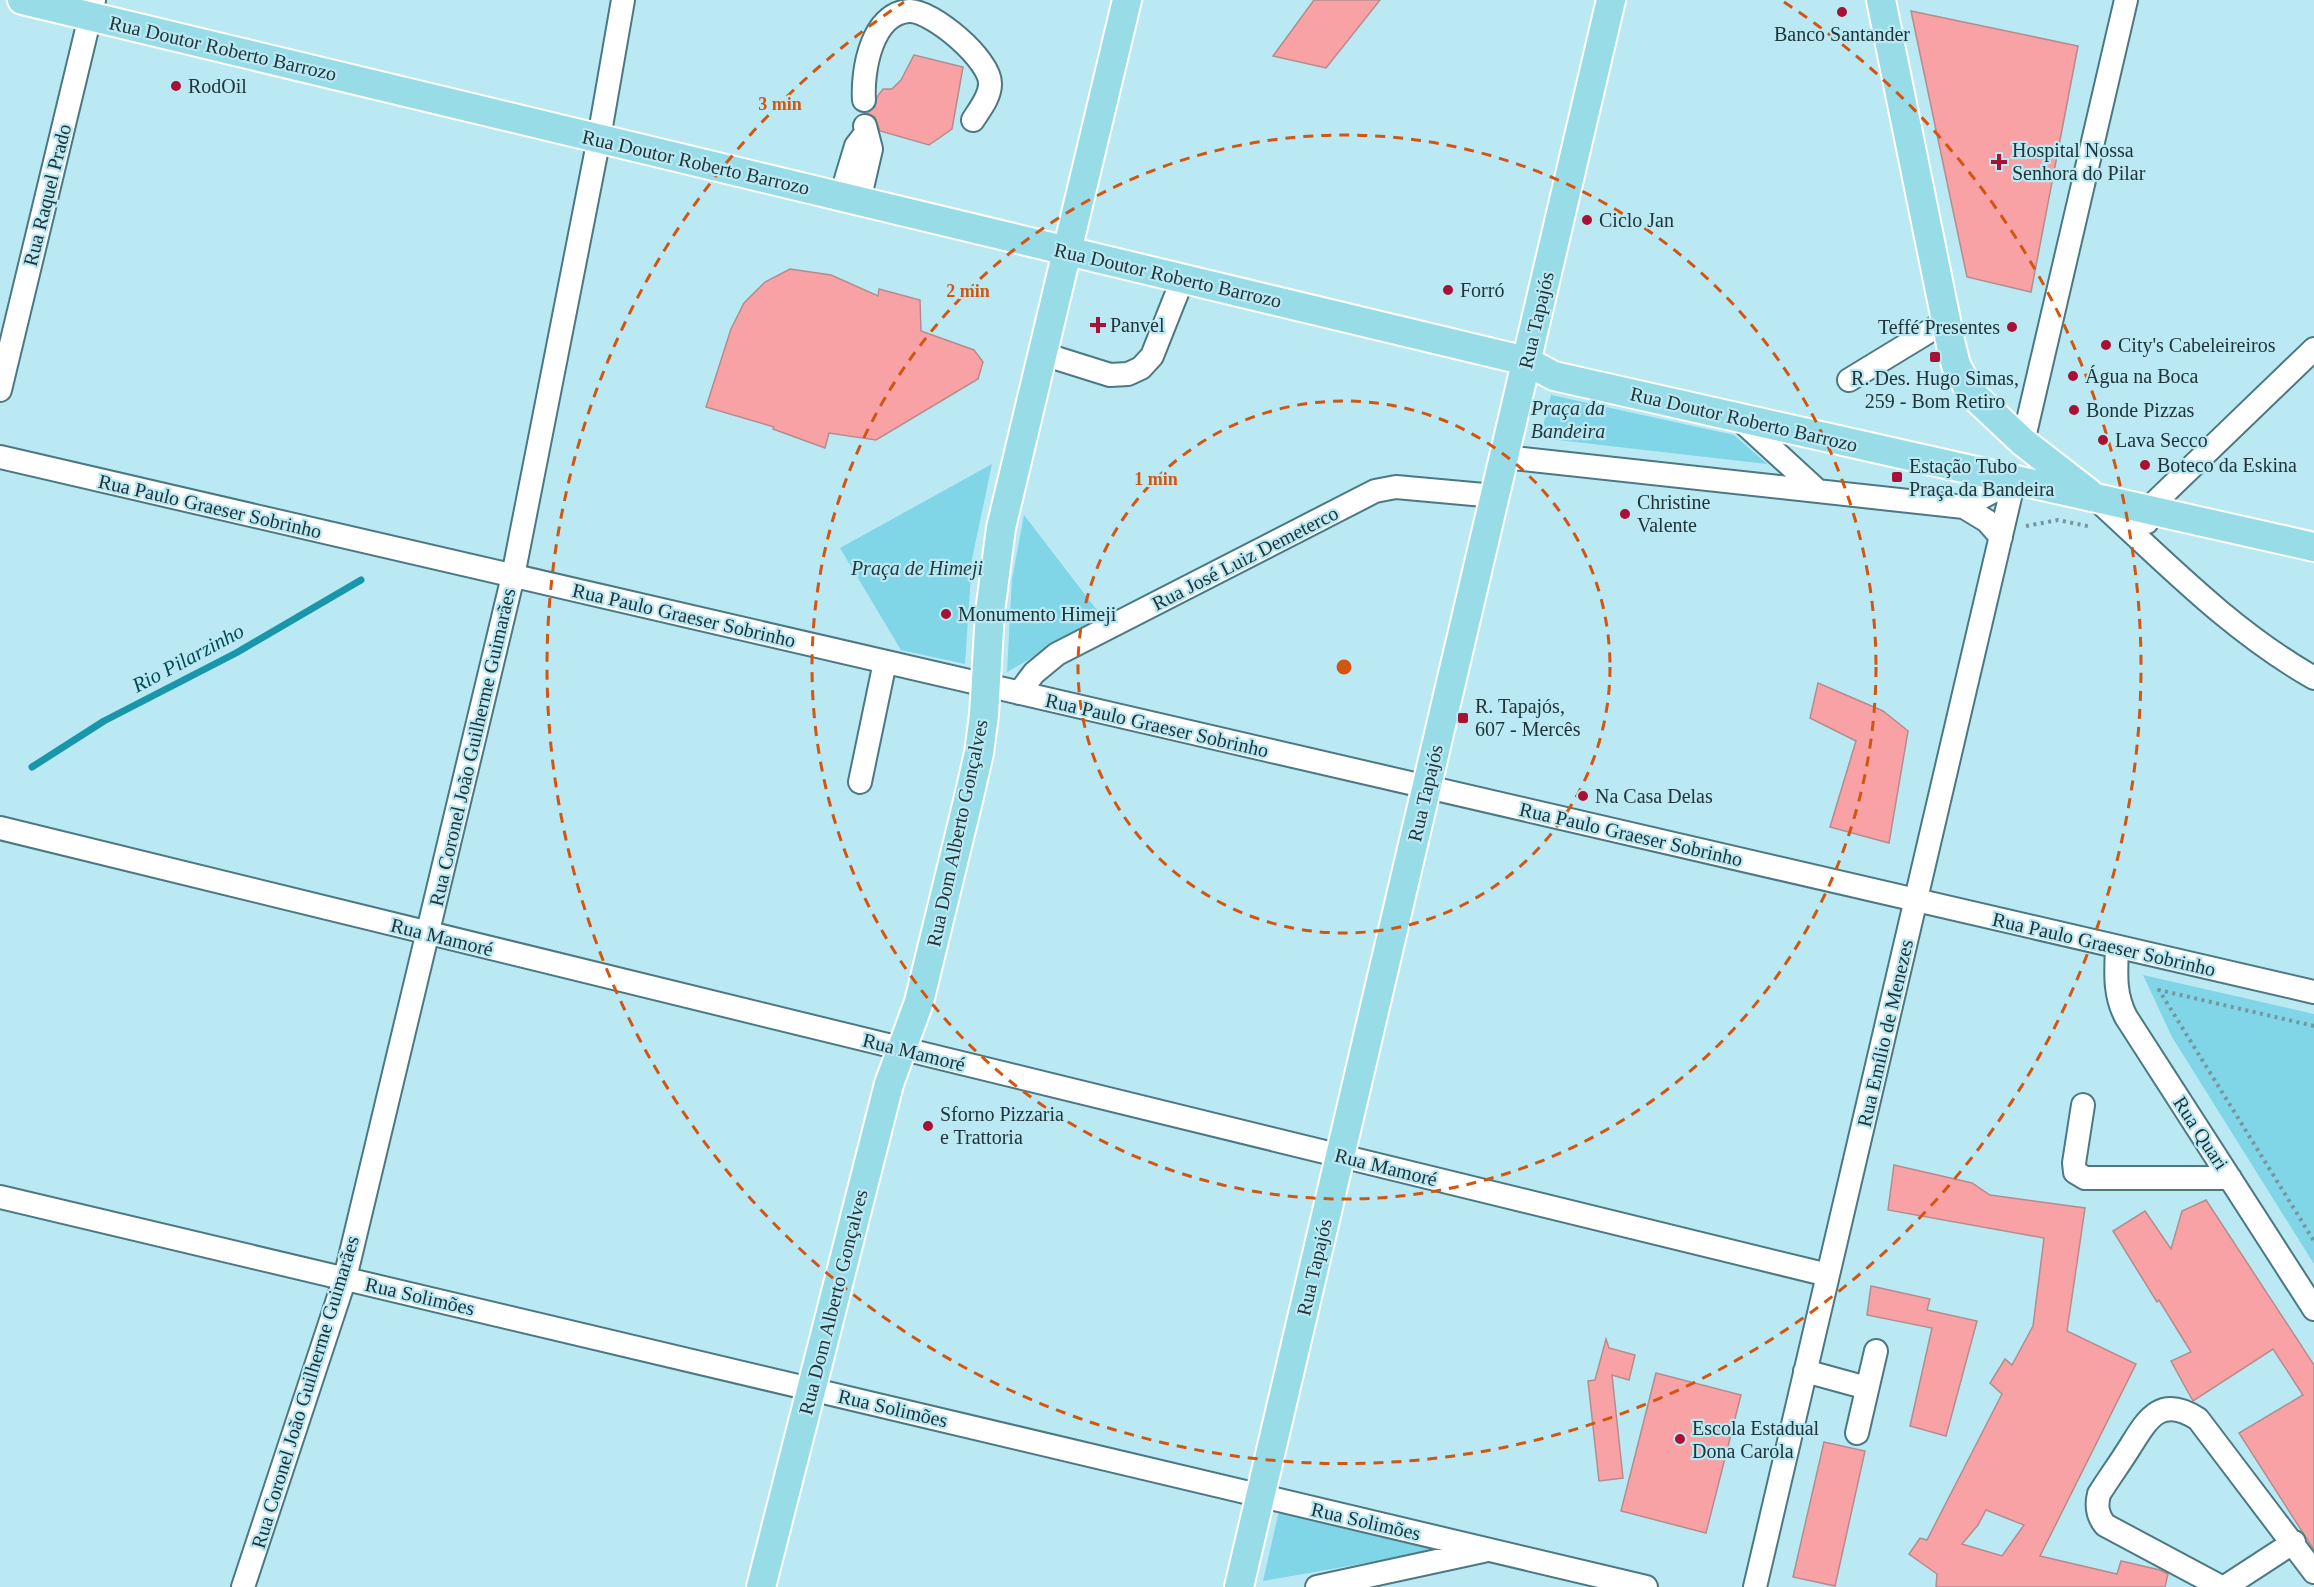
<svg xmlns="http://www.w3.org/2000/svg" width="2314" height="1587" font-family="'Times New Roman',serif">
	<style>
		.green { fill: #80d5e6 }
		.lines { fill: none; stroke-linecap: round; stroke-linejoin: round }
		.stream { stroke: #1996aa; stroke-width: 7 }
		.building { fill: #f8a2a6; stroke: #b58c8d; stroke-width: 1.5; fill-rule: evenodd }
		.minor-casing { stroke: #4c7881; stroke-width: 26 }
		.major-casing { stroke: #fff; stroke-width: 32 }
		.path { stroke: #75979f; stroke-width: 4; stroke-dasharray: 3 4.5; stroke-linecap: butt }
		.minor { stroke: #fff; stroke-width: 22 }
		.major { stroke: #98dce8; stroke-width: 28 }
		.ring { fill: none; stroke: #d45510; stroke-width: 3; stroke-dasharray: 10 8 }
		.poi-dot { fill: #a81135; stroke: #bae9f3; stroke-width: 2 }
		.labels { text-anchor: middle; stroke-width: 4.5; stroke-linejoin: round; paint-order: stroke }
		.poi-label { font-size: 20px; fill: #213438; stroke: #bae9f3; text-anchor: start }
		.street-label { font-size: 20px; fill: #213438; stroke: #bae9f3 }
		.park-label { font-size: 20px; font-style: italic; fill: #223a3f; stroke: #bae9f3 }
		.water-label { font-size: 21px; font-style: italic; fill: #034954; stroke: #bae9f3 }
		.centre { fill: #d45510; stroke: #bae9f3; stroke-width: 3 }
		.ring-label { font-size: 18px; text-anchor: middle; font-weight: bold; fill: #d45510; stroke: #bae9f3; stroke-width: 4.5; stroke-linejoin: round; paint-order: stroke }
	</style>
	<rect width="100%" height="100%" fill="#bae9f3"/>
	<!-- green -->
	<path class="green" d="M1551,395L1734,435L1767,464L1540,438Z
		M992,464L972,559L965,664L901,650L840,548Z
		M1024,515L1103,618L1007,672L1012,579Z
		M2143,975L2314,1014V1264L2172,1037Z
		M1279,1511L1440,1550L1263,1581Z"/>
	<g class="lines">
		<!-- stream -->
		<path class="stream" d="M32,767L104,721L236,653L361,580"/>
	</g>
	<!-- building -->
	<path class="building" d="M1314,0H1380L1326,68L1273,56Z
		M1911,11L2078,46L2031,292L1967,277Z
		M914,55L963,67L952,129L929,145L880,131L875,117L867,113L875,107L877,97L883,89H892L901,80Z
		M790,269L831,275L878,296L879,289L920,300L921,331L974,350L983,362L978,379L876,440L829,433L825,448L773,429L774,427L706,407L731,329L744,303L765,282Z
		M1818,683L1883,711L1908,731L1889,843L1830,827L1856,741L1810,718Z
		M1894,1165L1972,1183L1990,1195L2085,1208L2067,1331L2136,1364L2040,1556L2117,1574L2121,1561L2160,1570L2168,1574L2165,1587H1936L1937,1574L1909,1554L1920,1538L1927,1540L2002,1394L1990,1383L2005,1359L2012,1365L2033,1326L2044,1238L1888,1210ZM1986,1510L2024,1525L2002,1556L1962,1544L1978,1525Z
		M2206,1200L2314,1365V1550L2239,1433L2303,1395L2273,1349L2193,1401L2171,1361L2191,1352L2159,1300L2157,1302L2113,1231L2145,1211L2171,1249L2182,1211Z
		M1871,1286L1930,1299L1927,1310L1977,1321L1946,1436L1910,1426L1932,1328L1867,1315Z
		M1606,1339L1609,1348L1635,1355L1629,1380L1612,1375L1623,1478L1599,1481L1588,1381L1595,1380Z
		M1656,1373L1741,1395L1706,1533L1621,1511Z
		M1824,1442L1865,1451L1835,1586L1793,1577Z"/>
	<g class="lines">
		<!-- minor casing -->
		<g class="minor-casing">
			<path id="minor" d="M864,100C862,70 872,13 909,11C932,10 991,60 990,84C990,97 980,109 973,120
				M841,196L856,146L866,133
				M859,201L871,149L865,126
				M1043,354L1110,375L1128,374L1141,368L1152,356L1183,278
				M1849,380L1946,321
				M0,390L94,0
				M1737,417L1818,491
				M2023,442L2126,0
				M0,457L2314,992
				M1504,457L1964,507L1987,521L2001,537
				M2095,498C2165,562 2231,631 2314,678
				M1964,507L2014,480
				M2147,522V510L2314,349
				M1019,693L1034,673L1057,654L1375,491L1396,487L1495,496
				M860,782L885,662
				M0,828L1828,1275
				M2117,947C2116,973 2114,994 2126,1017L2314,1309
				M2083,1105L2074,1163L2075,1172L2085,1178H2230
				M0,1197L1646,1587
				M1805,1371L1867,1388
				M1857,1433L1876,1351
				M2294,1542L2228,1585L2221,1587L2105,1525C2097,1515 2096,1506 2099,1494C2109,1478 2120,1463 2130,1447C2148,1418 2161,1395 2198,1419L2314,1572
				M243,1587L345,1278L513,576L599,138L623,0
				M1317,1587L1483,1551
				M1755,1587L2014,480"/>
		</g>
		<!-- major casing -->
		<g class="major-casing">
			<path id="major" d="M22,0L1526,361L1554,376L2314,547
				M1881,0L1951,345L1956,365L1971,393L2023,442L2089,493
				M761,1587L889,1084L919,1002L968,801L979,753L984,715L990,612L1001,528L1127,0
				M1239,1587L1611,0"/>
		</g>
		<!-- path -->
		<path class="path" d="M2026,526L2058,520L2092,527
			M2314,1026L2159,990L2314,1241"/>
		<!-- minor -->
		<use href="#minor" class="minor"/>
		<!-- major -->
		<use href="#major" class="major"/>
	</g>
	<!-- distance rings -->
	<g class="ring">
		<circle cx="1344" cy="667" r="266"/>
		<circle cx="1344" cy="667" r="532"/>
		<path d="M1784 2A797 797 0 1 1 904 2"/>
	</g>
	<!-- markers -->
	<g class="poi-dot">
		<circle cx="1842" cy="12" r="6"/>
		<circle cx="176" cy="86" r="6"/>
		<path d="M1996 153h6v6h6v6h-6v6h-6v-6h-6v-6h6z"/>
		<circle cx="1587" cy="220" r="6"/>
		<circle cx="1448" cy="290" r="6"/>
		<path d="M1095 316h6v6h6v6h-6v6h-6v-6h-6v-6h6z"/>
		<circle cx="2012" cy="327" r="6"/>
		<circle cx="2106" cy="345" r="6"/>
		<rect x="1929" y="351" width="12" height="12" rx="3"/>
		<circle cx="2073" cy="376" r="6"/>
		<circle cx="2074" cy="410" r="6"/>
		<circle cx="2103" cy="440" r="6"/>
		<circle cx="2145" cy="465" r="6"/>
		<rect x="1891" y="471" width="12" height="12" rx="3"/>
		<circle cx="1625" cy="514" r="6"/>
		<circle cx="946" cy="614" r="6"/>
		<rect x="1457" y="712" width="12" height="12" rx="3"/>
		<circle cx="1583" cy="796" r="6"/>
		<circle cx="928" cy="1126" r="6"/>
		<circle cx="1680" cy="1439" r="6"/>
	</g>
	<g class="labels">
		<!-- poi labels -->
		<g class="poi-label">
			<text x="1842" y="41" text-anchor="middle">Banco Santander</text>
			<text x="188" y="93">RodOil</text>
			<text x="2012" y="157">Hospital Nossa<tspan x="2012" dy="23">Senhora do Pilar</tspan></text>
			<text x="1599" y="227">Ciclo Jan</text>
			<text x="1460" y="297">Forró</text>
			<text x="1110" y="332">Panvel</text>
			<text x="2000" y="334" text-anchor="end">Teffé Presentes</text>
			<text x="2118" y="352">City's Cabeleireiros</text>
			<text x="2085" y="383">Água na Boca</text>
			<text x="1935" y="385" text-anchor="middle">R. Des. Hugo Simas,<tspan x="1935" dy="23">259 - Bom Retiro</tspan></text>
			<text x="2086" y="417">Bonde Pizzas</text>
			<text x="2115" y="447">Lava Secco</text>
			<text x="2157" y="472">Boteco da Eskina</text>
			<text x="1909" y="473">Estação Tubo<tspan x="1909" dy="23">Praça da Bandeira</tspan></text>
			<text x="1637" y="509">Christine<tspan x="1637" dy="23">Valente</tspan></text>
			<text x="958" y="621">Monumento Himeji</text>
			<text x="1475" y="713">R. Tapajós,<tspan x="1475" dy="23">607 - Mercês</tspan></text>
			<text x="1595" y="803">Na Casa Delas</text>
			<text x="940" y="1121">Sforno Pizzaria<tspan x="940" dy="23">e Trattoria</tspan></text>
			<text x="1692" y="1435">Escola Estadual<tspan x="1692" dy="23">Dona Carola</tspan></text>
		</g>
		<!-- street labels -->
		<g class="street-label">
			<text transform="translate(223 48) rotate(13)" y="7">Rua Doutor Roberto Barrozo</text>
			<text transform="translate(696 162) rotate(13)" y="7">Rua Doutor Roberto Barrozo</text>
			<text transform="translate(47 195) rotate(-76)" y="7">Rua Raquel Prado</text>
			<text transform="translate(1168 275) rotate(13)" y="7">Rua Doutor Roberto Barrozo</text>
			<text transform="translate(1536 320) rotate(-77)" y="7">Rua Tapajós</text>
			<text transform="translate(1744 419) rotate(13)" y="7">Rua Doutor Roberto Barrozo</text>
			<text transform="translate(210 506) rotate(13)" y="7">Rua Paulo Graeser Sobrinho</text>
			<text transform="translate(1245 558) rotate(-27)" y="7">Rua José Luiz Demeterco</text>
			<text transform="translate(684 615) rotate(13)" y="7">Rua Paulo Graeser Sobrinho</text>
			<text transform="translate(1157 725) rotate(13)" y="7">Rua Paulo Graeser Sobrinho</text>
			<text transform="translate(472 747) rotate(-77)" y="7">Rua Coronel João Guilherme Guimarães</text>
			<text transform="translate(1425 793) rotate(-77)" y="7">Rua Tapajós</text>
			<text transform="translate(957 833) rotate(-78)" y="7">Rua Dom Alberto Gonçalves</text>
			<text transform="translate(1631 834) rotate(13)" y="7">Rua Paulo Graeser Sobrinho</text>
			<text transform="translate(442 937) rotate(14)" y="7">Rua Mamoré</text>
			<text transform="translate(2104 944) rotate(13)" y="7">Rua Paulo Graeser Sobrinho</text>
			<text transform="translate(1885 1033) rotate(-77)" y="7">Rua Emílio de Menezes</text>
			<text transform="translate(914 1052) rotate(14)" y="7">Rua Mamoré</text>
			<text transform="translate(2201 1133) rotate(57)" y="7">Rua Quari</text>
			<text transform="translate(1386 1167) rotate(14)" y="7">Rua Mamoré</text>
			<text transform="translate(1314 1267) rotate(-77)" y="7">Rua Tapajós</text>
			<text transform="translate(420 1296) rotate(13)" y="7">Rua Solimões</text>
			<text transform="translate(833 1302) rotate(-76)" y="7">Rua Dom Alberto Gonçalves</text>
			<text transform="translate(305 1392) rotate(-73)" y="7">Rua Coronel João Guilherme Guimarães</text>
			<text transform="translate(893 1408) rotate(13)" y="7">Rua Solimões</text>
			<text transform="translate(1366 1521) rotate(13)" y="7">Rua Solimões</text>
		</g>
		<!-- park labels -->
		<g class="park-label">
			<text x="1568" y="415">Praça da<tspan x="1568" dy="23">Bandeira</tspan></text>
			<text x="917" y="575">Praça de Himeji</text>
		</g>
		<!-- water labels -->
		<g class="water-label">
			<text transform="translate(188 658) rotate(-28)" y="7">Rio Pilarzinho</text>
		</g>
	</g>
	<circle cx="1344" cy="667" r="9" class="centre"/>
	<g class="ring-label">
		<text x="780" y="110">3 min</text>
		<text x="968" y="297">2 min</text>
		<text x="1156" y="485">1 min</text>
	</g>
</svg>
